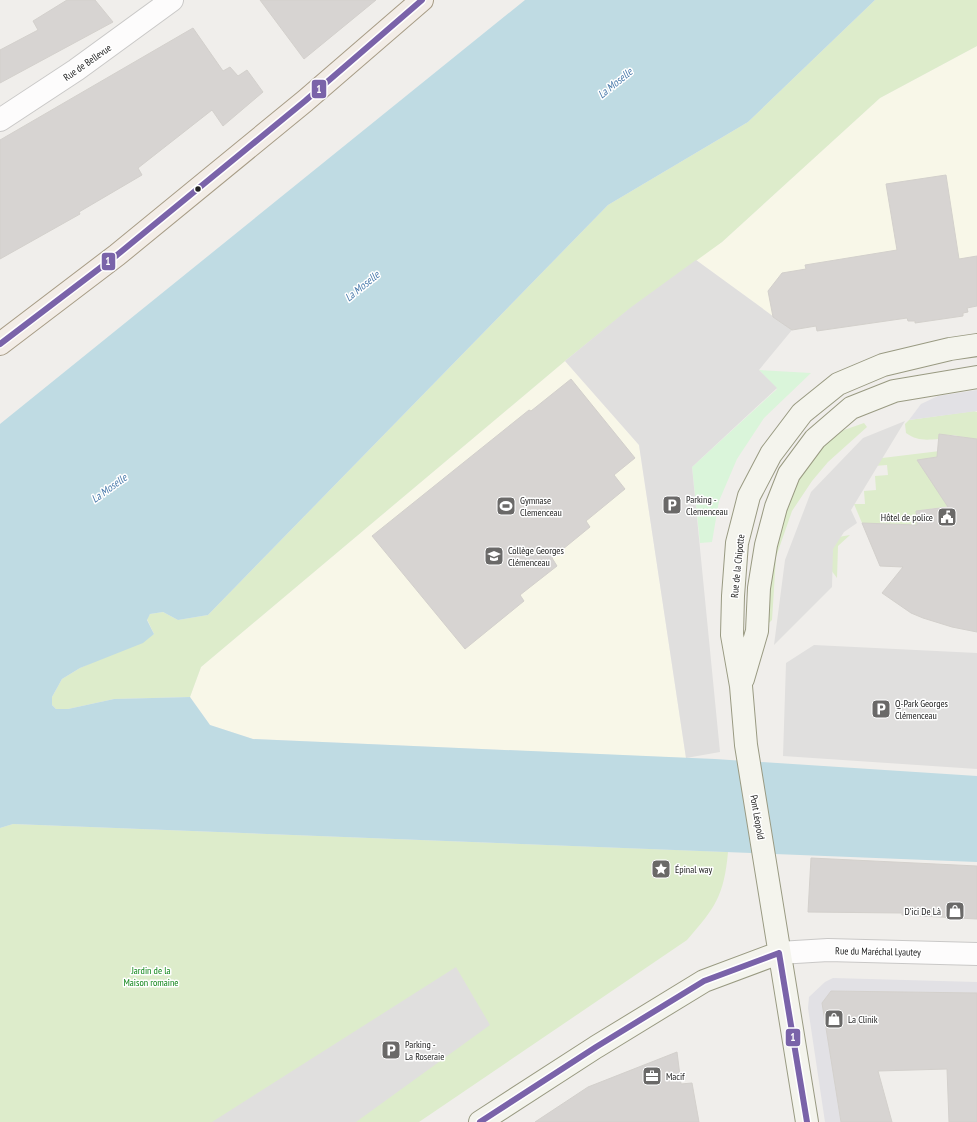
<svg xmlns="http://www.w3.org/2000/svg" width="977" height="1122" font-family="'PT Sans Narrow',sans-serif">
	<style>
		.education { fill: #f8f7e8 }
		.grass { fill: #ddeccb }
		.park { fill: #daf5da }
		.parking { fill: #e0dfde }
		.plaza { fill: #e2e1e5 }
		.water { fill: #bfdbe3 }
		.building { fill: #d7d4d2; stroke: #d3d0cc }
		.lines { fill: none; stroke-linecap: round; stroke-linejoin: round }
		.minor-casing { stroke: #c9c8c7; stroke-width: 24 }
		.tertiary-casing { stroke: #c9c8c7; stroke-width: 24 }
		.secondary-casing { stroke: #999a82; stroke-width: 24 }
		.primary-casing { stroke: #a79c86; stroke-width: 24 }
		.minor { stroke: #fdfcfc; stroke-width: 22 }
		.tertiary { stroke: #fdfcfc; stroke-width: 22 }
		.secondary { stroke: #f4f4ed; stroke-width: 22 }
		.primary { stroke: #f3ede7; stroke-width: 22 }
		.bus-1-casing { stroke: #fff; stroke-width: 9 }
		.bus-1 { stroke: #7a63a9; stroke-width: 6 }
		.bus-dot { fill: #222; stroke: #fff; stroke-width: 1.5 }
		.labels { text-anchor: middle; stroke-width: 3; stroke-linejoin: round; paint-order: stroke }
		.street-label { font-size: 10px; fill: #222; stroke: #fff }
		.poi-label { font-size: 10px; fill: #222; stroke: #fff; text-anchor: start }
		.park-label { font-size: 10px; fill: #0c8416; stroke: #fff }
		.water-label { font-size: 11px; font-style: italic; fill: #4a7aab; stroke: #fff }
		.line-badge { stroke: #fff; stroke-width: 1.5 }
		.badge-label { font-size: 11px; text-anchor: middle; font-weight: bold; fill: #fff }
	</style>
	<rect width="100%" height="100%" fill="#f0eeeb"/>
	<!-- education -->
	<path class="education" d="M977,46V306L967,308L968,312L963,313V316L915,323L914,321H908L907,318L817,331L816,326L792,330L696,260L722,242L880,98Z
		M565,361L639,445L686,758L253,739L210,725L190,697L201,667Z"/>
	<!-- grass -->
	<path class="grass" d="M875,0H977V46L880,98L722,242L631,308L565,361L201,667L190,697L114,699L68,709H56L52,705V697L62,679L80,668L154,634L147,619L150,614L163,612L178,620L208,615L608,205L748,122Z
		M974,411L977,412V440L953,435H939V439C926,440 917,441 906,433L905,424L909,420Z
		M864,423L867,427L828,462L812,481L792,511L776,557L772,620L768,624L769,556L799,471L819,446L844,430Z
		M948,450L947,455L925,459L922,464L924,470L928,472L951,506L916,511L917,525L862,523L854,504H865L864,491L876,490L875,476L888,475L887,465L874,466V459Z
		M850,535L838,546L837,578L810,542Z
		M13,824L728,852C724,896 715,908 687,940L419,1122H0V828Z"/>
	<!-- park -->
	<path class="park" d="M759,370L811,373L764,418L737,459L719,501L712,542L700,543L692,467L777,389Z"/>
	<!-- parking -->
	<path class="parking" d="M696,260L792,330L759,370L777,388L692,467L720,752L686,758L639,445L565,361L630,308Z
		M905,421L851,510L857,523L844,532L833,549L832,587L774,645L785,560L811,492L863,438Z
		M814,645L977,653V769L783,756L786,663Z
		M456,967L490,1025L356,1122H212Z"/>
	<!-- plaza -->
	<path class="plaza" d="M977,390V411L909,420L921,404L938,396Z
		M833,978L977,982V993L831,991L823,1003L841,1122H825L808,1008L809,997L825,982Z"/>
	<!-- water -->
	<path class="water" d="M525,0H875L748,122L608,205L208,615L178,620L163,612L150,614L147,620L154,634L143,643L80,668L62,679L52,697V705L56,709H68L114,699L190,697L210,725L253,739L715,759L977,776V862L13,824L0,828V424Z"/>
	<!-- building -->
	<path class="building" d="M67,0H95L113,22L0,83V50L38,30L33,21Z
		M260,0H376L304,59Z
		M193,28L223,71L230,67L238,76L247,70L263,92L223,126L212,110L138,168L142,175L79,212L80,214L0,259V140Z
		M946,175L959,259L977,256V306L967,308L968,312L963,313V316L915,323V321H908L907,318L817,331L816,326L792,330L773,317L768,291L782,273L806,269L805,265L897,250L886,184Z
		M571,379L635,458L614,475L625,489L586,521L590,527L552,558L557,566L520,595L524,601L465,649L372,536L529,410L531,411Z
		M939,434L977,439V632L952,627L923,618L911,613L882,593L903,567L880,566L862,523L917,525L916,511L948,507L917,460L937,457Z
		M811,858L977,866V919L902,915V913L808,912Z
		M831,991L977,993V1122H949L947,1069L878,1071L892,1122H841L822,1003Z
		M677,1052L681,1084L692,1083L699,1122H535L588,1087Z"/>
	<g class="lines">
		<!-- minor casing -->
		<g class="minor-casing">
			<path id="minor" d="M0,120L76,70L172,0"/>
		</g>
		<!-- tertiary casing -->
		<g class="tertiary-casing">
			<path id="tertiary" d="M779,953L828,950L977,954"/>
		</g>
		<!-- secondary casing -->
		<g class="secondary-casing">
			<path id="secondary" d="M743,679L757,631L759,588L766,545L776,507L789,474L815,439L851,408L894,391L977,377
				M480,1122L596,1047L704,981L779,953
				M807,1122L746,745L741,686L732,635L733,596L737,543L749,496L771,454L802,413L838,384L883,365L950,349L977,345"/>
		</g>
		<!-- primary casing -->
		<g class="primary-casing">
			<path id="primary" d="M0,344L117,255L305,101L422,0"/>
		</g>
		<!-- minor -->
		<use href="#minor" class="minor"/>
		<!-- tertiary -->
		<use href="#tertiary" class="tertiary"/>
		<!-- secondary -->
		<use href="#secondary" class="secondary"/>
		<!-- primary -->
		<use href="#primary" class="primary"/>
		<!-- bus-1 casing -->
		<g class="bus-1-casing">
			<path id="bus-1" d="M0,344L117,255L305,101L422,0
				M779,953L807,1122
				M480,1122L596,1047L704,981L779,953"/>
		</g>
		<!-- bus-1 -->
		<use href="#bus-1" class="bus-1"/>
	</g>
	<!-- icons -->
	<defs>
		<g id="parking-square" transform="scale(1)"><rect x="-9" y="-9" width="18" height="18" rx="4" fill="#6a6968" stroke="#fff"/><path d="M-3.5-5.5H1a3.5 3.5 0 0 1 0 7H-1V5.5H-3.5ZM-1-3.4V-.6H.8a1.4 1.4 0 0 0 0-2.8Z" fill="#fff"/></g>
		<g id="stadium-square" transform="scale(1)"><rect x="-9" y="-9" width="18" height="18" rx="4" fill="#6a6968" stroke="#fff"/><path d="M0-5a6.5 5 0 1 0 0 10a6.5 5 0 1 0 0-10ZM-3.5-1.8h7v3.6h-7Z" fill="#fff"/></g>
		<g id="civic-square" transform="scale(1)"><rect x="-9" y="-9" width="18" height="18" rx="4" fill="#6a6968" stroke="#fff"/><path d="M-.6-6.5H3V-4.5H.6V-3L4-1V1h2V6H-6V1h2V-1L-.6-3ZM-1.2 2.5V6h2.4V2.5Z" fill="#fff"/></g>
		<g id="school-square" transform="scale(1)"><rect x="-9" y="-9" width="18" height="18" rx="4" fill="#6a6968" stroke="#fff"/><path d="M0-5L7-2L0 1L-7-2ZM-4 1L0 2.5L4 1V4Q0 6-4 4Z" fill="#fff"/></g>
		<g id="sight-square" transform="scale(1)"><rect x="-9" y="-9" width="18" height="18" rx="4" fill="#6a6968" stroke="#fff"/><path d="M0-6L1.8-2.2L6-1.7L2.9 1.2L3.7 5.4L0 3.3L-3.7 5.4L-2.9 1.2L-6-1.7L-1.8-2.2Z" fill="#fff"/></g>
		<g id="shop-square" transform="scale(1)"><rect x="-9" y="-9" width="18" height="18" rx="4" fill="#6a6968" stroke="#fff"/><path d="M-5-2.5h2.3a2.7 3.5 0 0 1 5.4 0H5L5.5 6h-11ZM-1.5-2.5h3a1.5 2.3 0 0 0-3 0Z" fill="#fff"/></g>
		<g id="office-square" transform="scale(1)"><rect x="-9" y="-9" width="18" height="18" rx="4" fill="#6a6968" stroke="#fff"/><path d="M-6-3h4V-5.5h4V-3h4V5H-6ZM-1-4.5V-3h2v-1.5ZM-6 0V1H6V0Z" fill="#fff"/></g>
	</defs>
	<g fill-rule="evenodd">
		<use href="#parking-square" x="672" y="505"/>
		<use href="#stadium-square" x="506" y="506"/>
		<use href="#civic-square" x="947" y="517"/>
		<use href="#school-square" x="494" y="556"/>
		<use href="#parking-square" x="881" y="709"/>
		<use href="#sight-square" x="661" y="869"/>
		<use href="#shop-square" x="955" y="911"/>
		<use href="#shop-square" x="834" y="1019"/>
		<use href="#parking-square" x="391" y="1050"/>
		<use href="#office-square" x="652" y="1076"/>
	</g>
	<!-- markers -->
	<circle class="bus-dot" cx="198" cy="189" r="3.5"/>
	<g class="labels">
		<!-- street labels -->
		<g class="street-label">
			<text transform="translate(87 62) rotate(-35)" y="4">Rue de Bellevue</text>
			<text transform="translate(737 566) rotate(-84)" y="4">Rue de la Chipotte</text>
			<text transform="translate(758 817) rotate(80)" y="4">Pont Léopold</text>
			<text transform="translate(878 951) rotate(1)" y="4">Rue du Maréchal Lyautey</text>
		</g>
		<!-- poi labels -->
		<g class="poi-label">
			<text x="686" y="503">Parking -<tspan x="686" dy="12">Clemenceau</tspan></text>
			<text x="520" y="504">Gymnase<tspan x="520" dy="12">Clemenceau</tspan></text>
			<text x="933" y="521" text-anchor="end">Hôtel de police</text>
			<text x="508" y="554">Collège Georges<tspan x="508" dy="12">Clémenceau</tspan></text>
			<text x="895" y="707">Q-Park Georges<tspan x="895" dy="12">Clémenceau</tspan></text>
			<text x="675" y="873">Épinal way</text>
			<text x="941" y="915" text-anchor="end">D'ici De Là</text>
			<text x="848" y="1023">La Clinik</text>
			<text x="405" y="1048">Parking -<tspan x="405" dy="12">La Roseraie</tspan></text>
			<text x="666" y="1080">Macif</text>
		</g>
		<!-- park labels -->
		<g class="park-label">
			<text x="151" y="974">Jardin de la<tspan x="151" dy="12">Maison romaine</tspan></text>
		</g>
		<!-- water labels -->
		<g class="water-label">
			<text transform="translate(615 83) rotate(-39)" y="4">La Moselle</text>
			<text transform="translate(362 286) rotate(-39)" y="4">La Moselle</text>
			<text transform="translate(109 488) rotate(-36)" y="4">La Moselle</text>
		</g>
	</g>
	<g class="line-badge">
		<rect x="311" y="79" width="16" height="20" rx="4" fill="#7a63a9"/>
		<rect x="101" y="252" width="15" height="19" rx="4" fill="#7a63a9"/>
		<rect x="785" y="1028" width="16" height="19" rx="4" fill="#7a63a9"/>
	</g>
	<g class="badge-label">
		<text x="319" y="93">1</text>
		<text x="108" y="265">1</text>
		<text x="793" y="1041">1</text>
	</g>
</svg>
